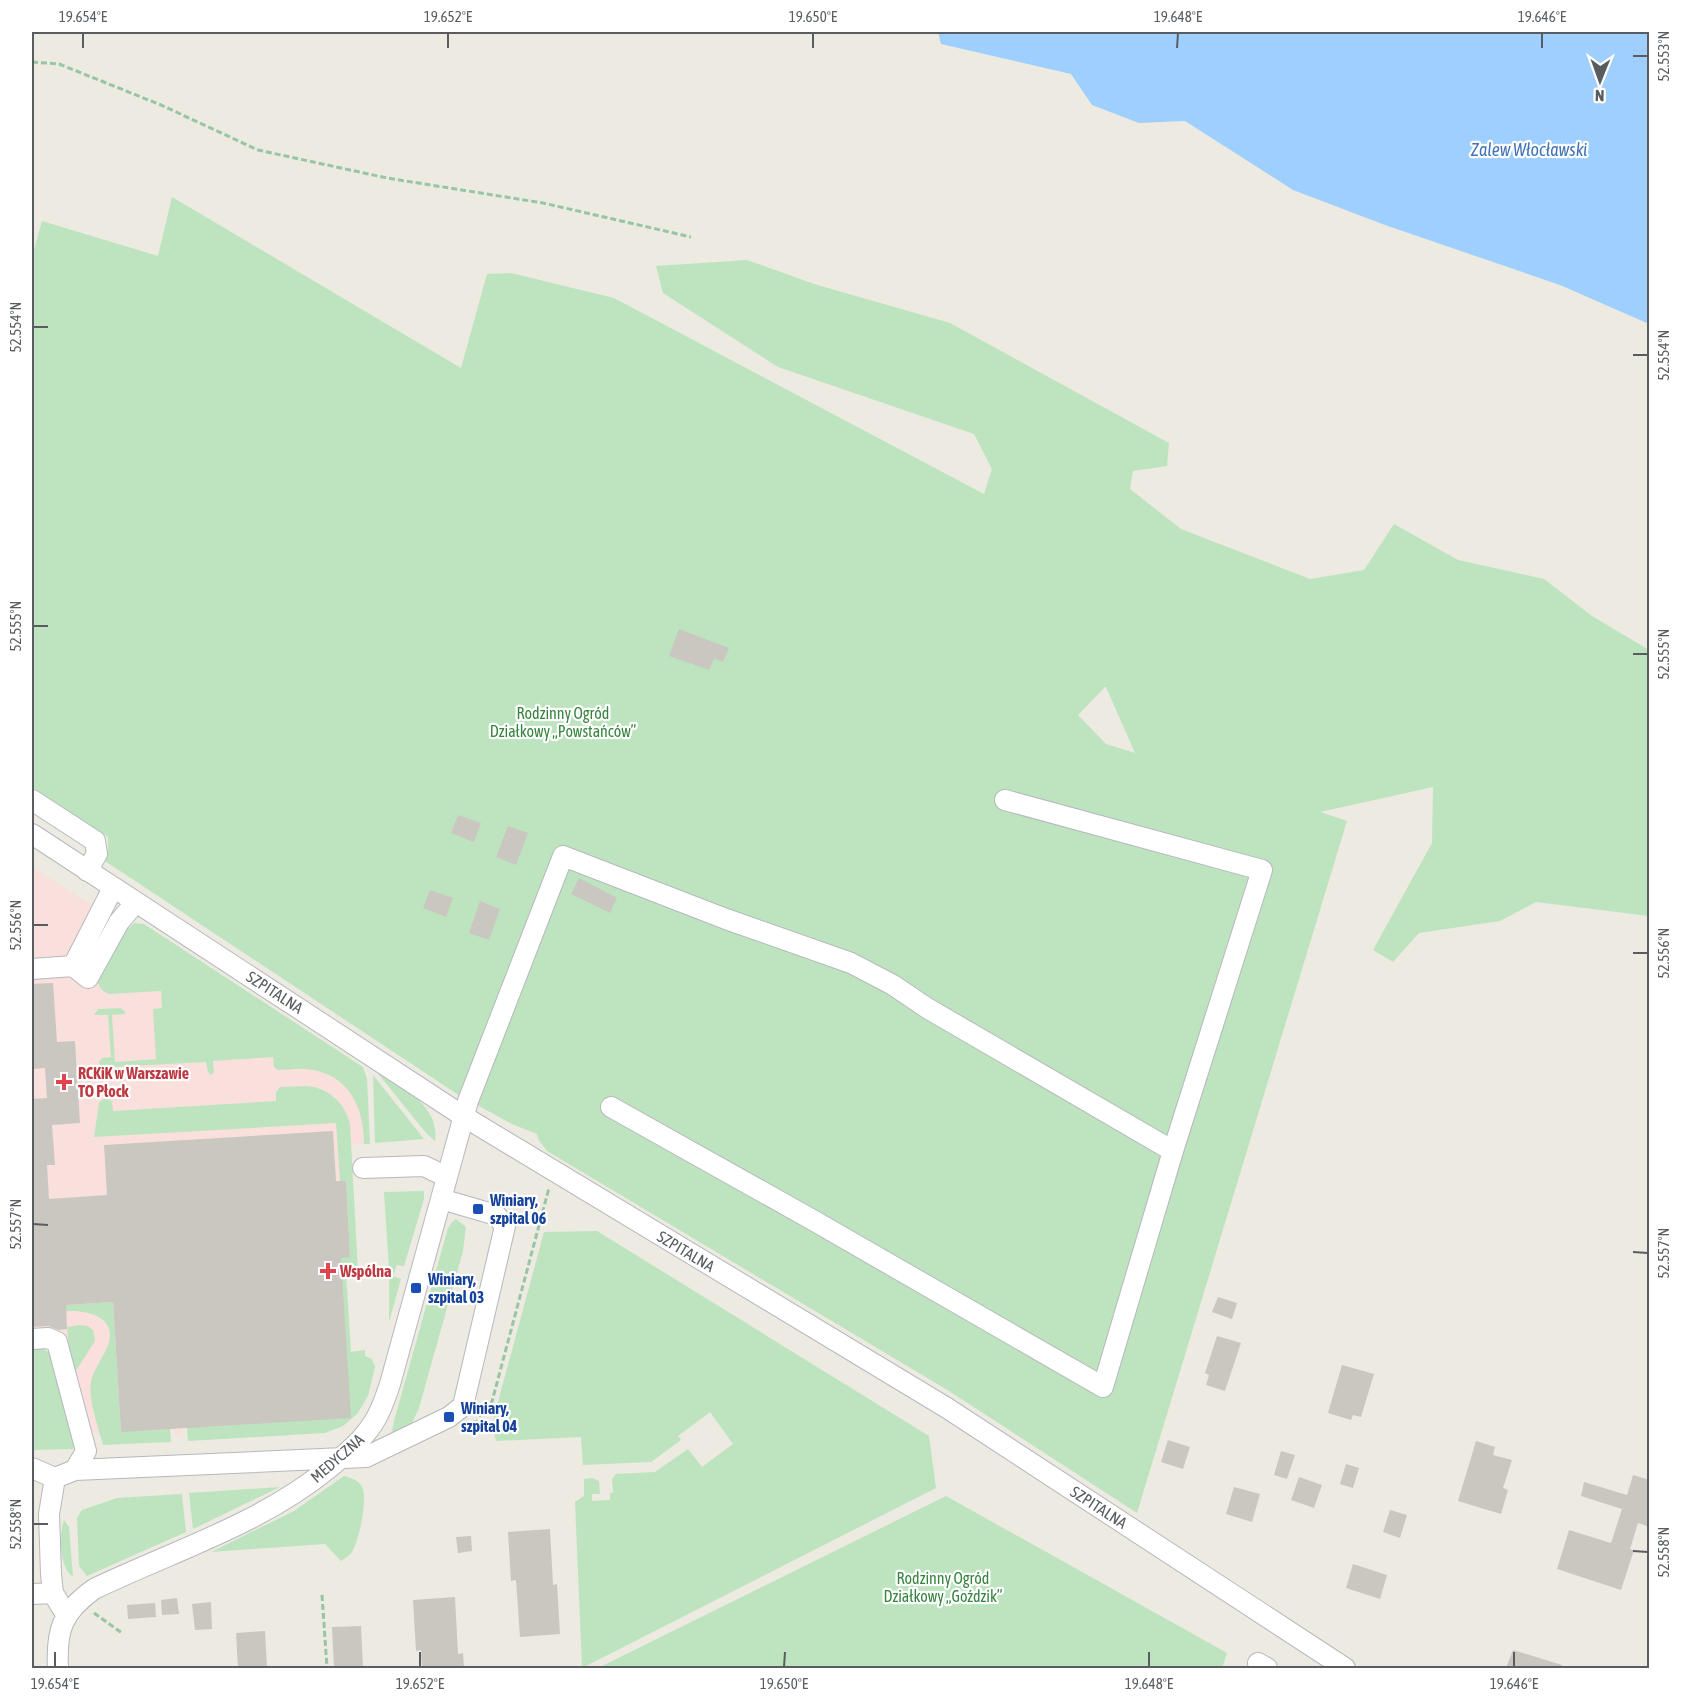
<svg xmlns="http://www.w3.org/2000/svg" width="1681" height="1700" font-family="'Asap Condensed',sans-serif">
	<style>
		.medical { fill: #fae0dc }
		.green { fill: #bde4bf; fill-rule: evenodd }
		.water { fill: #9fcffe }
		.building { fill: #c9c7c0 }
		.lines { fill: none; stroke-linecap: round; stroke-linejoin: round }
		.minor-casing { stroke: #b6b8bd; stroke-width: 22 }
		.path { stroke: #96c5a7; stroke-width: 3; stroke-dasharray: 6 3; stroke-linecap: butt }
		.minor { stroke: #fff; stroke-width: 20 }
		.ticks { fill: none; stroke: #595d62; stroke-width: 2 }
		.health-dot { fill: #e0444e; stroke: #fff; stroke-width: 2 }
		.transit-dot { fill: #1a4fb4; stroke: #fff; stroke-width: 2 }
		.labels { text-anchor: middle; stroke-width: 4.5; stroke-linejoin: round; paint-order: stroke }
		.park-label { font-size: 16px; fill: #36843e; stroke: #fff }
		.street-label { font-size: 16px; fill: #595d62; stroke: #fff }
		.health-label { font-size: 16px; font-weight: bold; fill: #be3a42; stroke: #fff; text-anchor: start }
		.transit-label { font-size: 16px; font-weight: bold; fill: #164399; stroke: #fff; text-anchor: start }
		.water-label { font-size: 18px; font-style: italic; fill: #4073b7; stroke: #fff }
		.neatline { fill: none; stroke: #595d62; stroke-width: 2 }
		.ticks-label { font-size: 15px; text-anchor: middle; fill: #595d62 }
	</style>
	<rect width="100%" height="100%" fill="#eceae1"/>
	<!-- medical -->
	<path class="medical" d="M32,867L362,1075L367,1143L351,1145L358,1272L346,1273L182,1428V1435H175L174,1429L32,1436Z"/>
	<!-- green -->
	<path class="green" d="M172,197L461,368L487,274L511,273L614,298L984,494L992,469L974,434L778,367L663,293L656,266L747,260L814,284L950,323L1169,443L1167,466L1133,471L1130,489L1181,529L1310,579L1364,570L1394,524L1458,560L1544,579L1592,616L1649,650V916L1536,902L1500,921L1419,933L1393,962L1373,950L1432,843L1433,787L1320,812L1347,821L1137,1513L949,1391L547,1151L538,1139L537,1134L512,1124L457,1094L102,859L108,850V837L32,787V257L42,221L158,256ZM1105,687H1106L1135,753L1106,744L1078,715Z
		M134,923L144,924L363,1067L367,1079L370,1144H364C364,1106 348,1073 306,1069C297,1068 287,1070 278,1070L274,1067L273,1057L213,1061L214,1072L211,1075L208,1072L206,1062L112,1067L111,1080L103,1081L99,1077V1062L102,1058L111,1057L108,1015H94L98,1009L121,1008L125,1012V1014L112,1015L115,1062L156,1059L153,1009L162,1008L161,991L109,994C102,992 98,986 97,979L125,925L129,928Z
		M376,1071C401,1087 440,1105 435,1141L426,1133Z
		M373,1075L424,1139L375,1143Z
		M307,1086C329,1088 345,1103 350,1124L358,1272L346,1273L351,1352L365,1350V1356L372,1359L375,1367L368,1396L357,1414L343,1426L325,1433L188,1441L187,1428L341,1258L350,1256L346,1181H340L336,1123L94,1137L99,1103L105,1098L112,1101L113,1111L276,1101V1092L280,1087Z
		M424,1191V1199L404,1266L397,1265L393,1276L401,1279L389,1322V1270L384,1192Z
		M456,1219L466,1227L463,1251L419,1408L411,1425L396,1435L392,1432L394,1421L448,1228L452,1222Z
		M597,1231L929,1436L936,1488L582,1668L575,1502L584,1496V1479L592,1478L599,1481L600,1494H592V1501L610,1500V1493H613L612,1479L616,1474L655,1472L688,1449L702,1467L733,1444L710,1412L678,1436L681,1440L651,1462L583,1465L581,1437L496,1441L492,1424L544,1232Z
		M113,1302L121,1431L170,1429L171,1442L103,1445C98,1425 88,1402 91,1381C94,1369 102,1359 107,1348C120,1317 88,1310 66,1311V1305Z
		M79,1325L88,1326L93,1330L95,1341L75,1372L69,1351L67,1327Z
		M32,1349H43L55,1356L76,1445L73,1449L32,1450Z
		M344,1476C352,1478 361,1481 363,1490C367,1502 359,1540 352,1552C349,1556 345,1558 341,1561L325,1544L211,1552L294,1511Z
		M280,1487L193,1529L189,1493Z
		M182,1494L186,1532L87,1576L79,1566L77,1518L82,1510L117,1498Z
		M946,1496L1227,1653L1222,1668H598Z
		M64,1520L69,1527L73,1577C59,1567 59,1535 64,1520Z"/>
	<!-- water -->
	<path class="water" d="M938,32H1649V324L1560,285L1385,225L1293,190L1185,121L1139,123L1092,105L1071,74L941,44Z"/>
	<!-- building -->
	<path class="building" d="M679,629L729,648L723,662L714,659L709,670L669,656Z
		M458,815L481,823L474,842L451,833Z
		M508,826L528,833L516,865L496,857Z
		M579,878L617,898L610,913L571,894Z
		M430,890L453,898L446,917L423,908Z
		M480,901L500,909L489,940L469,933Z
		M53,983L57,1042L75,1041L80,1123L52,1125L55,1165H47L49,1199L107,1195L104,1145L333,1131L336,1181H346L350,1257L341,1258L351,1418L121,1432L113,1302L66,1305L67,1329L59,1330L48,1326L32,1327V1099L47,1098L45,1068L32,1069V984Z
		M1218,1297L1237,1303L1232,1319L1212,1312Z
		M1217,1336L1241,1343L1225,1391L1206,1385L1209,1375L1205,1373Z
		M1342,1365L1374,1374L1361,1417L1353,1415L1351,1420L1328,1413Z
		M1168,1440L1190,1447L1183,1469L1161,1462Z
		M1476,1441L1495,1447L1493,1455L1512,1460L1503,1488L1508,1490L1501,1514L1458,1501Z
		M1281,1451L1295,1455L1287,1479L1274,1475Z
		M1346,1464L1359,1468L1353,1488L1340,1484Z
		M1633,1475L1650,1480V1527L1638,1523L1630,1549L1634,1550L1621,1590L1557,1569L1569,1530L1611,1543L1622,1509L1581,1496L1584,1482L1627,1495Z
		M1299,1477L1322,1485L1314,1508L1291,1500Z
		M1234,1487L1260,1494L1252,1522L1226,1514Z
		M1390,1510L1407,1515L1400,1538L1383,1532Z
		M550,1529L553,1585L557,1584L560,1634L520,1637L516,1580L511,1581L508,1532Z
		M471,1536L472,1551L458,1553L456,1537Z
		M1353,1564L1387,1575L1380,1599L1346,1588Z
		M455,1597L458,1654L463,1653L464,1668H422L421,1650L416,1651L413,1600Z
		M177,1598L179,1614L162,1615L161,1600Z
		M211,1602L212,1629L195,1630L192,1604Z
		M155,1603L156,1617L128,1619L127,1605Z
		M361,1626L363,1668H334L332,1627Z
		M265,1631L267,1668H238L236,1633Z
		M1513,1650L1562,1665V1668H1506Z"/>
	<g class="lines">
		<!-- minor casing -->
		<g class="minor-casing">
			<path id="minor" d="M32,800L95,841L97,854L87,871
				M32,834L463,1116L947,1408L1345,1668
				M73,966L113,888
				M32,969L73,966L88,978L119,922L136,902
				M611,1107L811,1219L1103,1387L1173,1151L1262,870L1005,800
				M363,1168L424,1166L447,1177
				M32,1339L48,1338L57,1342L86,1451L75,1470
				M32,1468L55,1478L75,1470L366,1457L449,1417L463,1406L505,1226L496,1215L441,1199
				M55,1478L49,1514L51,1574L53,1593L67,1616
				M32,1594L53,1593
				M1258,1663L1267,1668
				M58,1668C56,1630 62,1612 94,1589C173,1551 261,1524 329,1468C342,1457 356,1446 366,1433C378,1419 384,1402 390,1384L468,1101L563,856L726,919L851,963L893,985L927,1008L1173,1151"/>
		</g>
		<!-- path -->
		<path class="path" d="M32,62L59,64L161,105L258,150L387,178L543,203L691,237
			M479,1416L490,1409L549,1188
			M476,1420L479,1428
			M322,1595L327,1668
			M94,1613L122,1633"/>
		<!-- minor -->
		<use href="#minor" class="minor"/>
	</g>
	<!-- ticks -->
	<path class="ticks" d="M83,48V33M448,48V33M813,48V33M1177,48L1178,33M1542,48V33M1633,56H1648M33,327H48M1633,355H1648M33,626H48M1633,654H1648M33,925H48M1633,953H1648M33,1224L48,1225M1633,1252L1648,1253M33,1524H48M1633,1551L1648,1552M55,1667V1652M420,1667V1652M784,1667L785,1652M1149,1667V1652M1514,1667V1652"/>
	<!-- markers -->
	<g class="health-dot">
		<path d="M61 1073h6v6h6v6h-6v6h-6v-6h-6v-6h6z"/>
		<path d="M325 1262h6v6h6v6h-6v6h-6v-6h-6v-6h6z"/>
	</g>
	<g class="transit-dot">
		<rect x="472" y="1203" width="12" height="12" rx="3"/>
		<rect x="410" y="1282" width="12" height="12" rx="3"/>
		<rect x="443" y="1411" width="12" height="12" rx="3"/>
	</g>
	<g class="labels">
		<!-- park labels -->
		<g class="park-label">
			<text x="563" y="719">Rodzinny Ogród<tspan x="563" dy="18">Działkowy „Powstańców”</tspan></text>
			<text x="943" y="1584">Rodzinny Ogród<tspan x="943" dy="18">Działkowy „Goździk”</tspan></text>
		</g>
		<!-- street labels -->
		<g class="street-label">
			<text transform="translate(275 992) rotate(33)" y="6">SZPITALNA</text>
			<text transform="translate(686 1251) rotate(31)" y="6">SZPITALNA</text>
			<text transform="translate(337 1458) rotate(-41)" y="6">MEDYCZNA</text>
			<text transform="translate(1099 1507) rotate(33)" y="6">SZPITALNA</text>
		</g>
		<!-- health labels -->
		<g class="health-label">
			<text x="78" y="1079">RCKiK w Warszawie<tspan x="78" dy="18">TO Płock</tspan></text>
			<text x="340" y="1277">Wspólna</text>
		</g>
		<!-- transit labels -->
		<g class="transit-label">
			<text x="490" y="1206">Winiary,<tspan x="490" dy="18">szpital 06</tspan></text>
			<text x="428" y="1285">Winiary,<tspan x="428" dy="18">szpital 03</tspan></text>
			<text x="461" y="1414">Winiary,<tspan x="461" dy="18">szpital 04</tspan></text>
		</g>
		<!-- water labels -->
		<g class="water-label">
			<text x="1529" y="156">Zalew Włocławski</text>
		</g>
	</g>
	<!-- border -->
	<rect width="1681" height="1700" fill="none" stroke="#ffffff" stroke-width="66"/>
	<!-- north arrow -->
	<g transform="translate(1600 81) rotate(181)" stroke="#ffffff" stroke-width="4.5" paint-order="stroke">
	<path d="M0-4.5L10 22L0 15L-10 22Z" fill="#595d62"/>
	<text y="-9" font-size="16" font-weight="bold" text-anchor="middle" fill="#595d62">N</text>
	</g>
	<rect x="33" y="33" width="1615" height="1634" class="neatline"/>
	<g class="ticks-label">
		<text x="83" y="22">19.654°E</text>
		<text x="448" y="22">19.652°E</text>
		<text x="813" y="22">19.650°E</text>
		<text x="1178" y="22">19.648°E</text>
		<text x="1542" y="22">19.646°E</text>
		<text transform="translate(1664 56) rotate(-90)" y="5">52.553°N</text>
		<text transform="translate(16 327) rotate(-90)" y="5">52.554°N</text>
		<text transform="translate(1664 355) rotate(-90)" y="5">52.554°N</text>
		<text transform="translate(16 626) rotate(-90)" y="5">52.555°N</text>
		<text transform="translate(1664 654) rotate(-90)" y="5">52.555°N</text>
		<text transform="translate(16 925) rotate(-90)" y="5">52.556°N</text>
		<text transform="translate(1664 953) rotate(-90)" y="5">52.556°N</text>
		<text transform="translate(16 1224) rotate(-90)" y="5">52.557°N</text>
		<text transform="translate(1664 1253) rotate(-90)" y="5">52.557°N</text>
		<text transform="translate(16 1524) rotate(-90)" y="5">52.558°N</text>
		<text transform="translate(1664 1552) rotate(-90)" y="5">52.558°N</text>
		<text x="55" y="1689">19.654°E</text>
		<text x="420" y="1689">19.652°E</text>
		<text x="784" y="1689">19.650°E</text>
		<text x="1149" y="1689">19.648°E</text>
		<text x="1514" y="1689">19.646°E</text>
	</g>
</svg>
